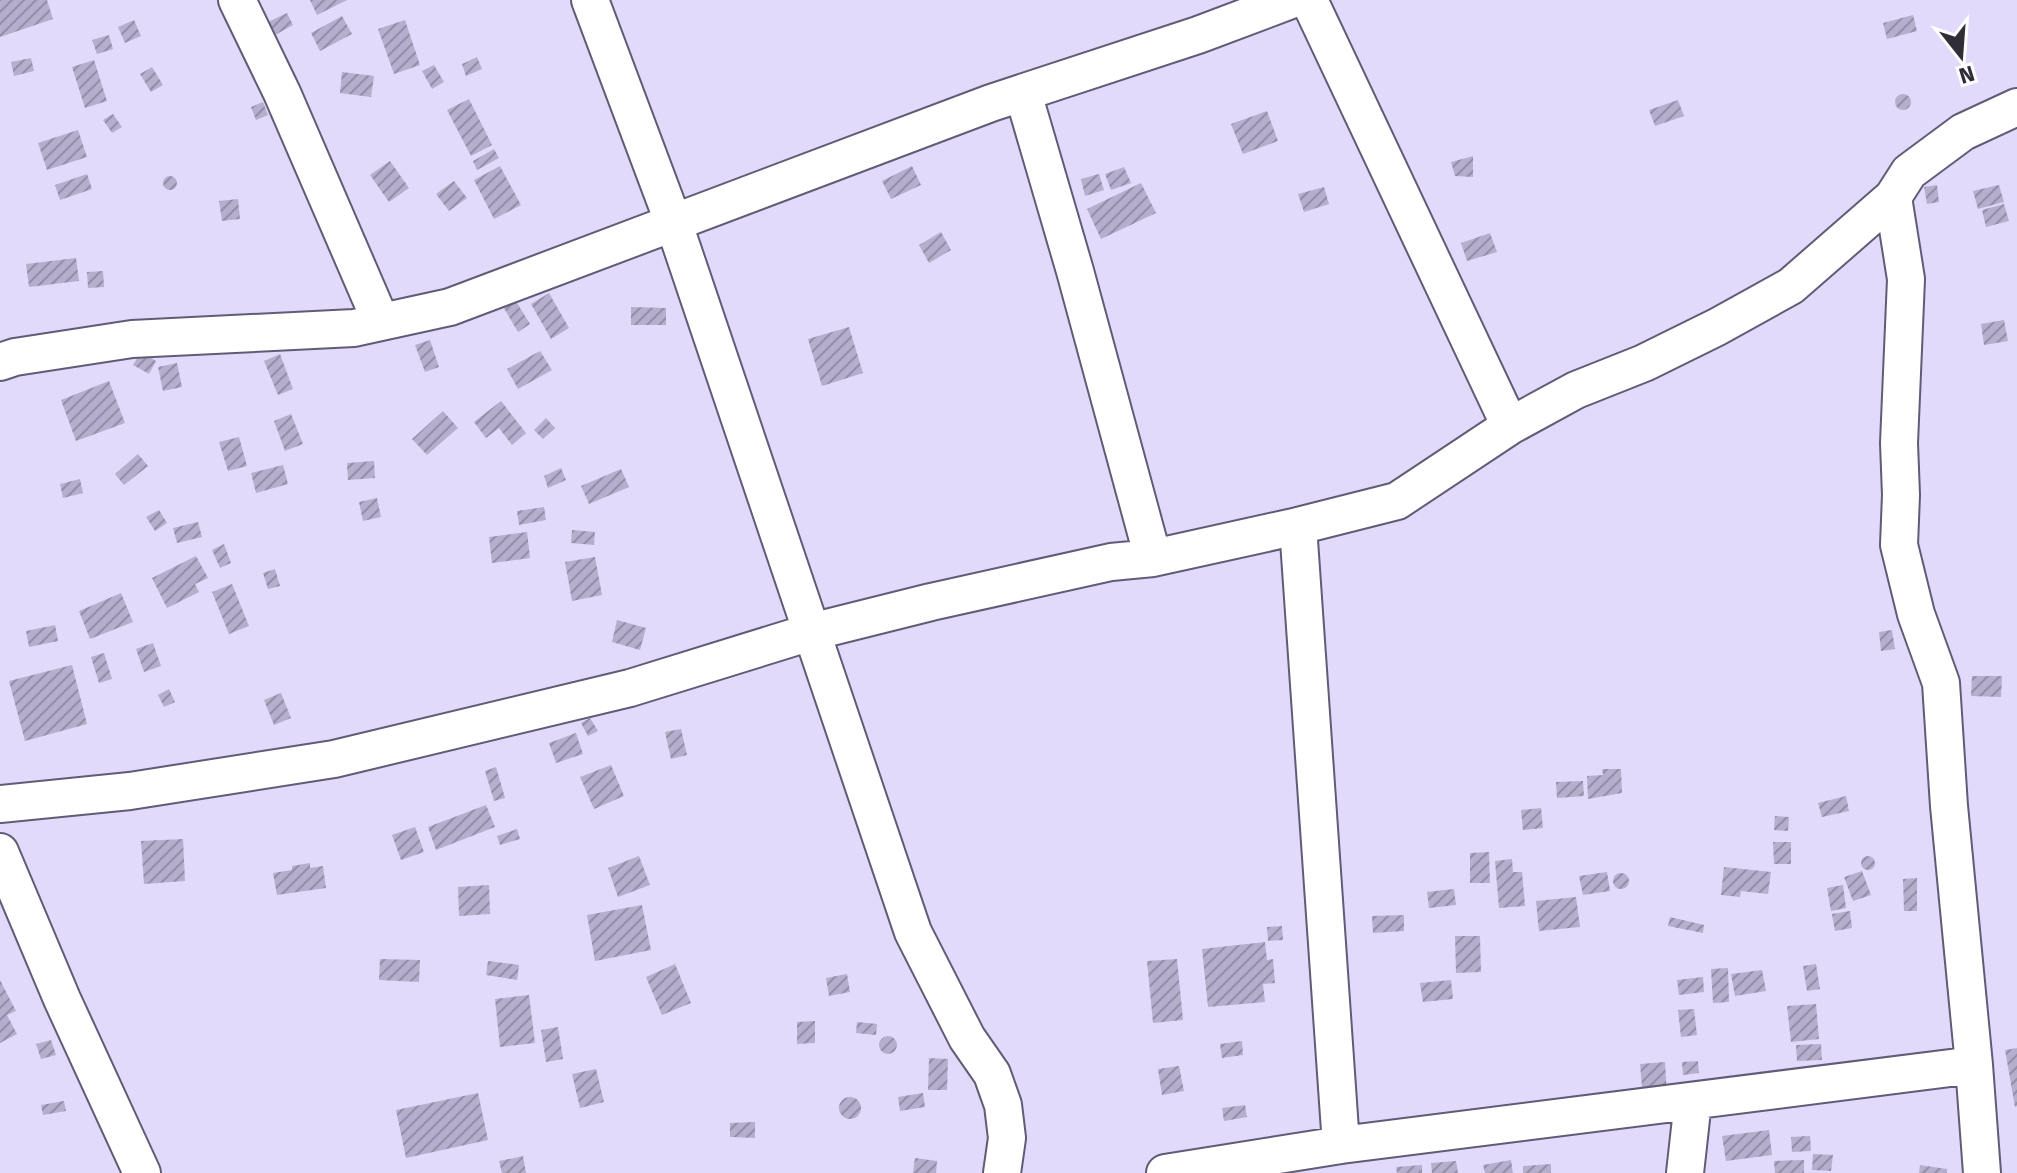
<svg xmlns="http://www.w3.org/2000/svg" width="2017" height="1173" font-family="'Fira Sans',sans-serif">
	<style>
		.building { fill: url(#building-hatch) }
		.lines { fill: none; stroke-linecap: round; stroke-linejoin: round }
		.street-casing { stroke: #615b76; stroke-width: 40 }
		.street { stroke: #fff; stroke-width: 36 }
	</style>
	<defs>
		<pattern id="building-hatch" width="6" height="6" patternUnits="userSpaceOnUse" patternTransform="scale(2)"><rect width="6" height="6" fill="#b5aecc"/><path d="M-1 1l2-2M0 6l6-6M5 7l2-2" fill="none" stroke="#948ea7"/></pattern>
	</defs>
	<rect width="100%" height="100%" fill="#e1dafa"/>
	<!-- building -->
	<path class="building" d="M0,0H47L53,19L0,37Z
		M310,0H347L317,15Z
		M287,13L293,25L275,35L268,22Z
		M1913,15L1917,31L1887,39L1883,23Z
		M342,16L352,34L320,51L311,33Z
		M134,20L141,36L125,43L118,27Z
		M405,20L420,65L394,74L378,29Z
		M109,35L113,49L97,54L92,40Z
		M477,57L482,69L466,76L462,64Z
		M31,58L34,71L14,76L11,62Z
		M94,60L107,101L85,108L72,67Z
		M434,65L444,82L432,89L422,71Z
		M152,67L163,85L151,92L140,74Z
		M342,72L374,76L371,97L340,93Z
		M1895 102a8 8 0 1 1 16 0a8 8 0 1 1-16 0Z
		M469,99L492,145L471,156L447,110Z
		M1678,100L1684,116L1655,126L1649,110Z
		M263,102L268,115L256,120L251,107Z
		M1267,111L1278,141L1243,154L1231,124Z
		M113,114L122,127L112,133L103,120Z
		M78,130L87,157L47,170L38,143Z
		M494,149L499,158L477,170L473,161Z
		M1473,156V177L1455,176L1451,162Z
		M390,161L409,188L389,202L370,175Z
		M500,166L521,205L494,219L474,180Z
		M912,166L921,185L891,199L882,181Z
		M1124,167L1131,183L1111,190L1105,174Z
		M87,174L92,189L60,200L55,185Z
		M1099,174L1104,190L1085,196L1081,179Z
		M163 183a7 7 0 1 1 14 0a7 7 0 1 1-14 0Z
		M454,181L467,198L449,211L436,194Z
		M1141,183L1156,213L1101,239L1087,209Z
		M1937,185L1939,202L1927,204L1924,187Z
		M1999,185L2004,202L1978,209L1973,191Z
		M1324,187L1329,204L1304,212L1298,194Z
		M238,199L240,219L222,221L219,201Z
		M2004,204L2009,221L1986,227L1982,210Z
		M941,232L951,250L929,263L919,245Z
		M1490,233L1497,252L1467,261L1461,243Z
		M76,258L79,281L29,287L26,264Z
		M103,271L104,287L88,288L87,272Z
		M549,293L569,328L551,339L531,304Z
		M514,298L530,324L518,332L502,305Z
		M631,307L666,308V325H631Z
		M2004,320L2008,341L1984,345L1981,324Z
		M849,327L863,373L822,386L808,339Z
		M430,340L439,367L425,372L415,345Z
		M540,351L552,370L518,389L507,369Z
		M141,352L156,361L149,374L133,365Z
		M280,354L293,389L278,395L264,361Z
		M177,363L182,387L163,391L158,367Z
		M109,381L125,423L76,441L61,400Z
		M501,401L526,433L512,445L499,428L486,438L474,422Z
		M443,411L458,428L427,455L412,439Z
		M291,414L303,444L285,451L274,421Z
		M546,418L555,428L543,439L534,430Z
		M239,437L247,466L228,471L219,442Z
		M138,454L148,466L124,485L115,474Z
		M374,461L375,478L348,480L347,463Z
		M283,465L288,484L256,493L251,473Z
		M561,468L566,480L548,488L544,476Z
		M621,469L629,487L589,504L581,486Z
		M80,479L83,493L63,498L60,484Z
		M377,498L381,517L363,521L359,502Z
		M544,507L546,520L519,525L517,511Z
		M159,510L167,523L155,531L146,517Z
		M198,522L202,537L177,543L173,528Z
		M572,530L595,532L594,545L571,543Z
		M527,532L530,558L492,563L489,537Z
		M224,544L231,563L220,568L212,550Z
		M196,556L208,578L195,584L199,592L167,608L152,578Z
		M595,557L602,595L572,601L565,562Z
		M275,569L280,586L268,589L263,573Z
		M232,584L249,626L229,634L212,592Z
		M121,593L133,622L90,639L79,611Z
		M617,620L646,628L640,650L612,642Z
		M55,625L58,641L29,647L26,631Z
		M1892,630L1895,649L1881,651L1879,632Z
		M153,643L161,666L144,672L136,649Z
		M104,653L112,679L99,683L91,657Z
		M72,665L87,724L25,741L9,681Z
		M1972,676H2002L2001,697L1971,696Z
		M169,689L175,702L164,707L158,695Z
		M281,693L291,718L274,725L264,700Z
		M590,718L598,731L588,736L581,723Z
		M681,729L687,755L671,759L665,732Z
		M576,733L583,754L556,763L549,743Z
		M611,765L624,796L594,809L580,777Z
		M496,767L505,798L494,801L485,771Z
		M1602,769H1621L1622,793L1588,799L1587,776L1603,775Z
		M1583,781L1584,796L1557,798L1556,782Z
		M1846,796L1849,811L1822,817L1818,803Z
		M486,805L495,827L436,850L428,827Z
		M1541,808L1543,828L1523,830L1521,810Z
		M1775,816L1789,817L1788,831L1774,830Z
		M415,827L424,852L401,860L392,835Z
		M517,829L520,839L500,845L497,836Z
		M183,839L185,881L144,884L141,841Z
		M1773,842H1791V864H1774Z
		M1489,852L1490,883H1470V853Z
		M1861 863a7 7 0 1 1 14 0a7 7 0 1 1-14 0Z
		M639,856L650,885L618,897L608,868Z
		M1512,859L1513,872H1522L1525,906L1499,908L1495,861Z
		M310,863V868L323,866L326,888L277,895L273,873L292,870V866Z
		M1724,867L1771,872L1768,894L1741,891L1740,897L1721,895Z
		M1862,871L1871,895L1853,901L1844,877Z
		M1607,872L1610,891L1583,895L1579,876Z
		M1613 881a8 8 0 1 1 16 0a8 8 0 1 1-16 0Z
		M1917,878V911H1904L1903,879Z
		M489,885L490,914L459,916L458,887Z
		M1843,885L1846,908L1831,911L1827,888Z
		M1454,889L1456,905L1429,908L1427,892Z
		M1576,897L1580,927L1539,931L1536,901Z
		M642,905L651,950L595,961L587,915Z
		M1850,911L1852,928L1835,931L1832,914Z
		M1404,915V931L1373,933L1372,916Z
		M1670,917L1704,925L1703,933L1668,926Z
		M1282,926L1283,940L1268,941L1267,927Z
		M1455,936H1480L1481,972L1456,973Z
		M1265,942L1267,960L1273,959L1275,983L1263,984L1265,1002L1208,1007L1202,949Z
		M380,959L420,960L419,982L379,980Z
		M1177,959L1183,1020L1153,1023L1147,961Z
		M488,961L519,965L517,980L486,975Z
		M675,964L691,1003L662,1015L646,977Z
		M1816,964L1820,989L1807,991L1803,966Z
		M1728,968L1729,1002L1713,1003L1711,969Z
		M1762,970L1766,991L1735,996L1731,974Z
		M847,974L850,992L829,996L826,978Z
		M1703,977L1704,992L1679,995L1677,980Z
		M0,980L16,1011L7,1015L17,1034L0,1043Z
		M1451,980L1453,999L1423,1002L1420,983Z
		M529,995L535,1043L500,1047L495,999Z
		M1816,1004L1819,1039L1791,1042L1787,1006Z
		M1694,1009L1697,1035L1681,1037L1678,1010Z
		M815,1021V1043L797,1044V1022Z
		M857,1022L877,1024L876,1035L856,1033Z
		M558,1027L563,1059L546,1062L541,1030Z
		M879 1045a9 9 0 1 1 18 0a9 9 0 1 1-18 0Z
		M51,1040L56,1055L41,1059L36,1044Z
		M1242,1041L1243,1055L1222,1058L1220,1044Z
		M1821,1044L1822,1060L1797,1061L1796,1045Z
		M2017,1048V1106L2015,1107L2005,1050Z
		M929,1058L948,1059L947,1090H928Z
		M1698,1061L1699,1073L1683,1075L1682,1062Z
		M1665,1062L1667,1096L1643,1098L1640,1064Z
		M1179,1066L1184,1091L1162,1095L1158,1069Z
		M596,1069L604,1102L580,1108L572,1074Z
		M478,1093L488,1140L406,1158L396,1110Z
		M923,1093L925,1107L900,1111L898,1097Z
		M839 1108a11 11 0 1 1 22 0a11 11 0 1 1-22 0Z
		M64,1101L66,1111L43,1115L41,1105Z
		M1245,1105L1247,1117L1224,1121L1222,1108Z
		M755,1122V1138L730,1137V1123Z
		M1769,1130L1772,1155L1726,1161L1722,1136Z
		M1810,1136L1811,1151L1792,1152L1791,1137Z
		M1813,1154L1833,1155L1831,1171L1812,1170Z
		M523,1156L526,1173H502L499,1161Z
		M915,1158L937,1161L936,1173H913Z
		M1511,1160L1513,1173H1485L1483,1165Z
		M1804,1160V1173H1775L1774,1161Z
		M1456,1161L1458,1173H1432L1431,1163Z
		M1551,1164V1173H1523V1166Z
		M1422,1165V1173H1397L1396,1167Z
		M1920,1165L1947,1169V1173H1919Z"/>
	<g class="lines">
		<!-- street casing -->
		<g class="street-casing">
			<path id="street" d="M237,0L282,93L381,322
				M590,0L674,224L913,932L967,1038L992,1074L1003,1105L1007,1138L1002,1173
				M1309,0L1510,426
				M1023,93L1075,271L1153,558
				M0,362L15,357L132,339L354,328L450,307L991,103L1198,35L1291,0
				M1298,526L1341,1145
				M0,804L130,791L334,759L630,688L811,632L931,602L1111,562L1153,558L1298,526L1397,501L1510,426L1576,390L1644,363L1717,327L1791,286L1893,197L1909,172L1963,132L2017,107
				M0,852L62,999L142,1173
				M1974,1065L1982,1173
				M1165,1173L1341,1145L1974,1065L1949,806L1941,683L1916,614L1899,545L1901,495L1899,443L1906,279L1893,197
				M1685,1173L1693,1101"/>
		</g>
		<!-- street -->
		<use href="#street" class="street"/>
	</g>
	<!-- north arrow -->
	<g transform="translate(1961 56) rotate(163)" stroke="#ffffff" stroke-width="6" paint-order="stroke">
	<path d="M0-6L14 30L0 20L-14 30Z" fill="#302d39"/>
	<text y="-12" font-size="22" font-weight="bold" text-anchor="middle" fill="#302d39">N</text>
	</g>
</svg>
